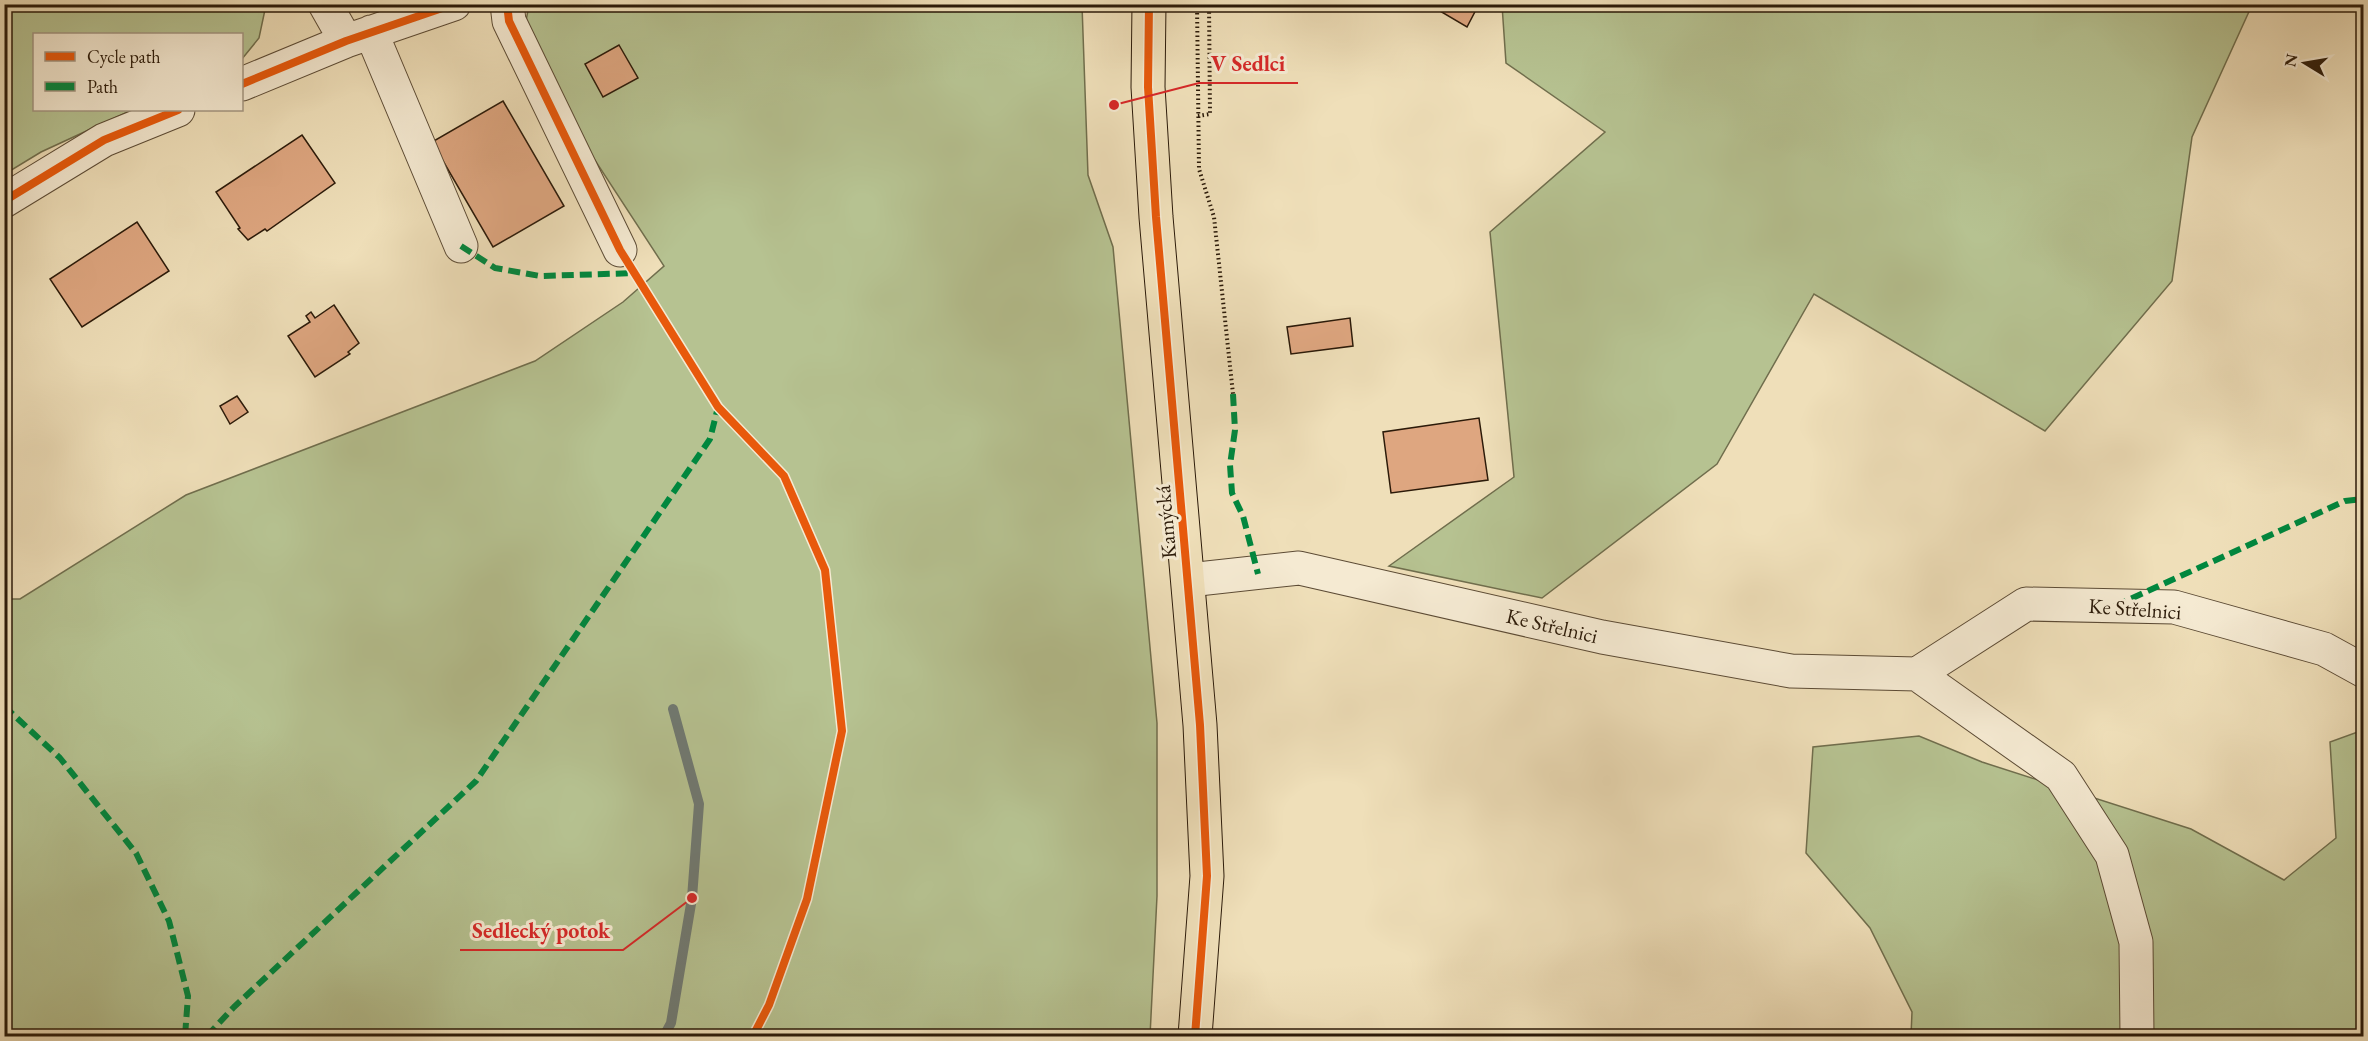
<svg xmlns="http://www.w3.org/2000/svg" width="2368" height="1041" font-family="'EB Garamond',serif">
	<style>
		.green { fill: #b6c291; stroke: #706e4d; stroke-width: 1.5 }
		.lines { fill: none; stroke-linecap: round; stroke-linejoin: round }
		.stream { stroke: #707a73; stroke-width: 10 }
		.building { fill: #dea680; stroke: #2b1a09; stroke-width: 1.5 }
		.minor-casing { stroke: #5c4b35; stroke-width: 35 }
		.major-casing { stroke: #2b1a09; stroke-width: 35 }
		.path { stroke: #2b1a09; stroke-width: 4; stroke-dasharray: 1.5 3; stroke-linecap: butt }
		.minor { stroke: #f5ead2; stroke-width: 33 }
		.major { stroke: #efdfb9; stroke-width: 33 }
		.quiet { stroke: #00873e; stroke-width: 6; stroke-dasharray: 12 6; stroke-linecap: butt }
		.cycleway-casing { stroke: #f5ead2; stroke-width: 11 }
		.cycleway { stroke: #e8590c; stroke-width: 8 }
		.labels { text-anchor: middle; stroke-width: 6; stroke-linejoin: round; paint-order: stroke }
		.street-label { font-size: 21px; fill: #2b1a09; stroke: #f5ead2 }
		.leader { fill: none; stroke: #d62828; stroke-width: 2 }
		.callout-dot { fill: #d62828; stroke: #f5ead2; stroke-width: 2 }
		.callout-label { font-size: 22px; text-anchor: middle; font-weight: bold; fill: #d62828; stroke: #f5ead2; stroke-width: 6; stroke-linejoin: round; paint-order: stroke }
	</style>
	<rect width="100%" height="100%" fill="#efdfb9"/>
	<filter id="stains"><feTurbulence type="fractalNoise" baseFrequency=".00333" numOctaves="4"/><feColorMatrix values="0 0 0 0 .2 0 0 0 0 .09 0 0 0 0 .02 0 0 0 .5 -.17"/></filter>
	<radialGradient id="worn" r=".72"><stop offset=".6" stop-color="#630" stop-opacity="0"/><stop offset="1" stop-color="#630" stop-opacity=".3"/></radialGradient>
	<!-- green -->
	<path class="green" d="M4,5H266L259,38L242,59V34H34V110H132L41,152L5,174Z
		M529,5H1082L1088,175L1113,247L1157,723V896L1150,1036H5V599H20L186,495L535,361L623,302L664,266L570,122L525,26Z
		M1502,5V4L2252,5L2192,137L2172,281L2045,431L1814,294L1717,464L1542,598L1389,566L1514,477L1490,232L1605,132L1506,63Z
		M2363,730V1036H1911L1912,1012L1870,928L1806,853L1813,747L1919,736L1982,762L2191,829L2284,880L2336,838L2330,742Z"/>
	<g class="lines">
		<!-- stream -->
		<path class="stream" d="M664,1036L671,1023L692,898L699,804L673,709"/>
	</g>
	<!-- building -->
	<path class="building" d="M1428,4H1479L1467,27Z
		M619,45L638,78L603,97L585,64Z
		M503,101L564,206L493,247L432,142Z
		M302,135L335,183L267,231L265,229L248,240L238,229L240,228L216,192Z
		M137,222L169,271L82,327L50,279Z
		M334,305L359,343L348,352L350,354L315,377L288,336L310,322L306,316L311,312L315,318Z
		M1350,318L1353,346L1291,354L1287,327Z
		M237,396L248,412L230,424L220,406Z
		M1479,418L1488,480L1391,493L1383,432Z"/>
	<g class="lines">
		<!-- minor casing -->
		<g class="minor-casing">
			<path id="minor" d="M325,4L346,41
				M507,4L509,21L620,250
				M371,32L461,246
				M242,84L346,41L454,4
				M4,201L104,140L178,110
				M1189,580L1299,568L1602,637L1791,671L1917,674L2026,604L2174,607L2324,649L2364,671
				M1917,674L2061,776L2112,855L2136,942L2137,1036"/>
		</g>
		<!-- major casing -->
		<g class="major-casing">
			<path id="major" d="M1149,4L1148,87L1156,217L1200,725L1207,876L1195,1036"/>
		</g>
		<!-- path -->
		<path class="path" d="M1197,4L1199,169L1214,217L1233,394
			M1198,116L1210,114L1209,4"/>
		<!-- minor -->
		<use href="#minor" class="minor"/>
		<!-- major -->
		<use href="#major" class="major"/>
		<!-- quiet -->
		<path class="quiet" d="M461,246L495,268L540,276L636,273
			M1233,394L1235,430L1230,465L1232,493L1243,516L1258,574
			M2115,606L2345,501L2364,499
			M4,706L60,758L136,853L169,921L188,996L185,1036
			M207,1036L234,1007L476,781L710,439L718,407"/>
		<!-- cycleway casing -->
		<g class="cycleway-casing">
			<path id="cycleway" d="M507,4L509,21L620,250L718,407L784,476L825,570L842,731L807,899L769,1005L753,1036
				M1149,4L1148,87L1156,217L1200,725L1207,876L1195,1036
				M242,84L346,41L454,4
				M4,201L104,140L178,110"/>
		</g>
		<!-- cycleway -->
		<use href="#cycleway" class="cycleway"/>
	</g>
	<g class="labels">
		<!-- street labels -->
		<g class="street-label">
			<text transform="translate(1166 522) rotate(-95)" y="7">Kamýcká</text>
			<text transform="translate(2135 609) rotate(4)" y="7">Ke Střelnici</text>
			<text transform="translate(1552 626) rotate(13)" y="7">Ke Střelnici</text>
		</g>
	</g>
	<!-- callouts -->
	<path class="leader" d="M1114 105L1199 83H1298M692 898L623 950H460"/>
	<g class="callout-dot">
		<circle cx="1114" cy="105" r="6"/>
		<circle cx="692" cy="898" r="6"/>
	</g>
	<g class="callout-label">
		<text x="1248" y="71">V Sedlci</text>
		<text x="541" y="938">Sedlecký potok</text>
	</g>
	<!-- margin -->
	<rect width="2368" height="1041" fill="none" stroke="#efdfb9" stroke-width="24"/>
	<rect x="6" y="6" width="2356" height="1029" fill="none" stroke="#2b1a09" stroke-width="3"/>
	<rect x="12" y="12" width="2344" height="1017" fill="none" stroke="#2b1a09" stroke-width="1.5"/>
	<!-- legend -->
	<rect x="33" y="33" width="210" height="78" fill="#f5ead2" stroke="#a49782" stroke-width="1.5"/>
	<rect x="45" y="52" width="30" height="9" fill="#e8590c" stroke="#a49782" stroke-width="1.5"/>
	<text x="87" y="63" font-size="18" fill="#2b1a09">Cycle path</text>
	<rect x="45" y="82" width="30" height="9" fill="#00873e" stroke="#a49782" stroke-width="1.5"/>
	<text x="87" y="93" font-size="18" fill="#2b1a09">Path</text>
	<!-- north arrow -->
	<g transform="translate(2305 63) rotate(281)" stroke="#f5ead2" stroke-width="4.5" paint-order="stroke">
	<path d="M0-4.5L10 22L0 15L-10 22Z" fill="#2b1a09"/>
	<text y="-9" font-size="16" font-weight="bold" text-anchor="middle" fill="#2b1a09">N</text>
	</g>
	<rect width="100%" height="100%" filter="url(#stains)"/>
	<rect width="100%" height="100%" fill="url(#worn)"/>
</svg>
